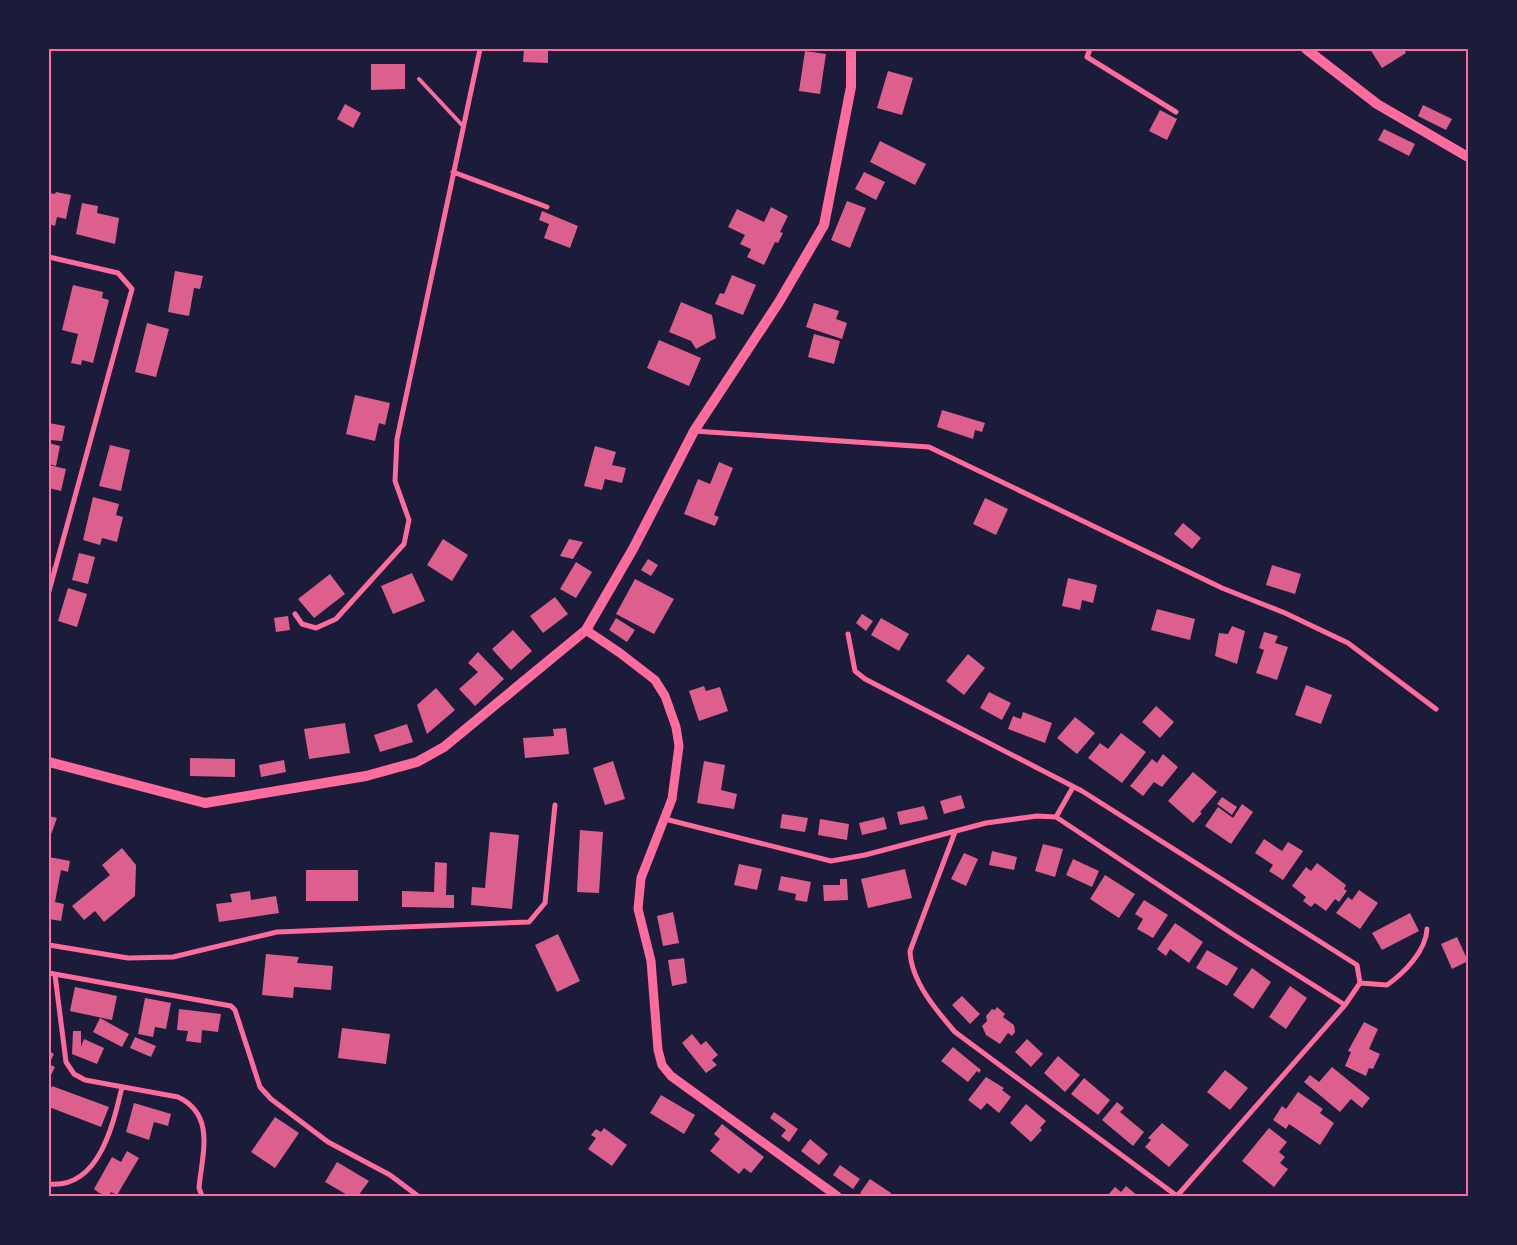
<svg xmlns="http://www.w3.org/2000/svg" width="1517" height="1245" font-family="Figtree,sans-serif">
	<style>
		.building { fill: #dd5f8e }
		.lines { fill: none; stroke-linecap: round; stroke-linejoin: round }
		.service { stroke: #ff6b9d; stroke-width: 4 }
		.minor { stroke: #ff6b9d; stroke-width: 5 }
		.tertiary { stroke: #ff6b9d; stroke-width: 9 }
		.secondary { stroke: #ff6b9d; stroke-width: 10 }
		.neatline { fill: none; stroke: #ff6b9d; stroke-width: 2 }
	</style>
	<rect width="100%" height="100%" fill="#1b1b3a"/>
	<!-- building -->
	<path class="building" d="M524,49H548V63L523,62Z
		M1370,49H1404L1406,53L1382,68Z
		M805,51L826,54L820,94L799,91Z
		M371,64H405V89L371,90Z
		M888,71L913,78L902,115L877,108Z
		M345,104L361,113L353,128L337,119Z
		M1423,105L1452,119L1446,130L1418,116Z
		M1160,110L1177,119L1167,140L1149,131Z
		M1384,129L1415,144L1409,156L1378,140Z
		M880,141L926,164L915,185L870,162Z
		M864,172L885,182L876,200L855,189Z
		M56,192L71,195L66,219L57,217L55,226L49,224V193L55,194Z
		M847,201L866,208L850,248L831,240Z
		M82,203L98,206L97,213L119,218L115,244L76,234Z
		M771,207L788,216L780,232L783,233L778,243L775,242L764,265L747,257L751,249L740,244L745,235L728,227L737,209L764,222Z
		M542,211L578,226L570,248L544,238L549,224L539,220Z
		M175,271L203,276L200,289L194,288L189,316L168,312Z
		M732,275L756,285L743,315L715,304L720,293L724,294Z
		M73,285L103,292L102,298L109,300L93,363L82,360L81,365L71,363L78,334L62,330Z
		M681,302L712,315L716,338L696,349L691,341L669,332Z
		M814,303L839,311L836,319L847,323L842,339L806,327Z
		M147,323L169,329L156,377L135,372Z
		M814,334L840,341L834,364L808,357Z
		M659,340L701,358L689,386L647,368Z
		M355,395L390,403L385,425L379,423L375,441L346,434Z
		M942,410L985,423L982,432L975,430L973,439L937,427Z
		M49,423L65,426L62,441L49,440Z
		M49,443L60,446L56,466L49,464Z
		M110,445L130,450L121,491L99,486Z
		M595,446L616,452L612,465L626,468L622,483L605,479L602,490L584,486Z
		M719,462L733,468L714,515L719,517L715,526L684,514L698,479L710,484Z
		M49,465L66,469L61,491L49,488Z
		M93,497L119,504L116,515L123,517L117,542L102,538L100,545L83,540Z
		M985,498L1008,509L996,535L973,524Z
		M1183,523L1201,538L1192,549L1174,534Z
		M443,539L468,555L452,581L427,565Z
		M569,539L583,542L573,559L560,556Z
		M79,553L95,557L88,584L72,580Z
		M648,559L658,565L651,576L641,570Z
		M576,562L592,572L576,598L560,589Z
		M1272,565L1301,574L1295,594L1266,585Z
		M412,573L425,601L393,614L381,586Z
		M330,574L345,594L314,618L298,599Z
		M1068,578L1097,585L1093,603L1082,600L1080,610L1062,606Z
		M635,579L674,599L654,634L616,614Z
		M68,588L87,594L77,627L58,621Z
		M555,597L568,614L543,633L530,616Z
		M1157,609L1195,619L1190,640L1151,630Z
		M862,614L873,621L866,631L856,623Z
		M288,616L290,630L276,632L274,618Z
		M616,618L635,630L627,642L609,630Z
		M881,618L909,634L899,651L871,635Z
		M1232,626L1245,631L1237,664L1215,656L1219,633L1228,634Z
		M513,630L532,651L511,670L492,649Z
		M1264,632L1278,636L1275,643L1288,647L1277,680L1256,673L1264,650L1259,648Z
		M478,652L504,679L475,706L459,689L478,672L468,663Z
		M968,654L985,668L964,695L946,681Z
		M1306,685L1332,695L1321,724L1295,715Z
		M704,686L706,691L720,687L728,711L699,721L689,691Z
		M436,688L455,710L427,734L417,705Z
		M989,692L1011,703L1002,720L980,708Z
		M1156,706L1174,722L1160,738L1142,722Z
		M1023,712L1052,723L1045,743L1008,729L1013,716L1021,719Z
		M1075,717L1095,733L1077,754L1057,738Z
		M345,723L350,753L309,759L304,729Z
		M407,724L413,742L380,752L374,735Z
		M566,728L569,754L525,758L523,738L554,736L553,729Z
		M1121,733L1146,752L1122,783L1088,758L1100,743L1108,749Z
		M1163,754L1178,767L1162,787L1154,782L1143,796L1130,786L1152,759L1157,763Z
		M190,758L235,759V777L190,776Z
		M284,760L286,772L261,777L259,765Z
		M613,761L625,799L605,805L593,768Z
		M704,761L725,765L721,790L737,794L734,809L697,803Z
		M1193,772L1217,792L1200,812L1202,813L1193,823L1168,801Z
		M961,795L965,808L944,814L940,801Z
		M1222,797L1237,807L1232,815L1217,804Z
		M1242,804L1253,812L1231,844L1205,826L1218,807L1233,818Z
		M924,806L928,819L900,825L897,812Z
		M782,814L808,818L805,832L780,828Z
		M49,816L57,818L49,840Z
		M884,817L887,829L862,835L859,823Z
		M820,819L849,824L847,840L818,835Z
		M580,830L603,832L599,893L577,892Z
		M490,832L519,835L512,909L471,905L472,887L485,888Z
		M1264,839L1282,851L1288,842L1303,851L1283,880L1269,871L1273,865L1255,853Z
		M1043,844L1063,849L1055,877L1035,871Z
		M122,848L136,865L135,896L104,922L95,911L84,920L72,906L110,875L102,865Z
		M992,851L1017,857L1014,870L989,865Z
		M964,853L978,859L966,886L951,879Z
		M49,857L70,861L68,872L61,870L55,902L64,904L61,921L49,919Z
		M1073,859L1099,871L1092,887L1066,875Z
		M435,862L447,863L446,895H454V908L402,907V891L434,892Z
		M1317,863L1346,885L1344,889L1347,891L1339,902L1335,899L1326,911L1315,903L1311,907L1303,901L1306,897L1292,886L1306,867L1311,871Z
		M739,864L762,869L757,890L734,885Z
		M905,869L912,898L868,908L861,879Z
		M306,870H358V901H306Z
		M1105,875L1135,894L1119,918L1090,899Z
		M781,876L811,882L807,902L795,900L796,894L778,890Z
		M840,879H847L848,900L824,901L823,885H840Z
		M1359,890L1378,903L1360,929L1336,913L1348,897L1352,900Z
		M250,891L251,900L276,896L279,913L219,922L216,904L232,902L230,894Z
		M1144,900L1168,915L1153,938L1137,929L1143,919L1135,914Z
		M673,912L679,943L663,946L657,916Z
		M1410,913L1419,931L1382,950L1372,933Z
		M1175,923L1203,942L1189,963L1170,949L1166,956L1157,949Z
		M558,934L580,981L557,992L535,945Z
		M1457,937L1468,961L1452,969L1441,944Z
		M1207,950L1238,968L1227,986L1196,968Z
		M266,954L299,957L297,963L333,966L331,990L294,987L293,998L262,995Z
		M684,958L687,983L672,986L668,960Z
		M1252,968L1271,982L1253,1009L1233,995Z
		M1290,986L1307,998L1286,1029L1269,1017Z
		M75,987L117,996L112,1020L70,1011Z
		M962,996L980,1014L970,1024L952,1005Z
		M145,998L171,1003L166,1029L155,1027L153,1037L138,1034Z
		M997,1007L1005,1014L1003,1017L1014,1025L1015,1032L1012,1036L1008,1033L1000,1044L986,1035L982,1026L987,1021L986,1016L992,1009L995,1010Z
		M179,1009L221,1014L218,1032L202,1030L201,1043L186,1041L188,1031L177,1030Z
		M100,1018L129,1034L122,1047L93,1032Z
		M1364,1022L1378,1029L1369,1049L1380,1054L1373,1069L1369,1068L1366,1076L1345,1066L1351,1052L1348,1051Z
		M342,1028L390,1034L386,1064L338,1058Z
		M73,1031H81V1047L84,1039L104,1048L97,1064L72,1054Z
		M692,1034L701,1045L706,1041L718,1055L712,1060L717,1065L706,1073L682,1043Z
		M135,1037L156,1046L151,1057L130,1048Z
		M1027,1039L1043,1054L1031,1067L1015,1052Z
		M953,1047L981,1070L979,1073L977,1071L968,1082L941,1061Z
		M49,1051L54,1054L49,1064L55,1067L49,1079Z
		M1058,1056L1080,1075L1065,1092L1044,1073Z
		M1332,1067L1370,1098L1362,1108L1351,1099L1340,1112L1304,1082L1310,1075L1319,1082Z
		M1225,1070L1248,1088L1230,1110L1207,1092Z
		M986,1077L1004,1088L1002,1090L1011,1097L999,1113L987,1103L981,1110L968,1100Z
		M1084,1078L1110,1100L1098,1115L1071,1094Z
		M52,1086L109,1107L101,1127L49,1107V1094Z
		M1298,1092L1323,1109L1320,1113L1334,1123L1320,1145L1289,1124L1286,1129L1273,1120L1282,1106L1286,1109Z
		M661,1095L695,1115L684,1134L650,1113Z
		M1117,1102L1124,1108L1120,1112L1144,1132L1133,1146L1102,1120Z
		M134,1103L171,1114L168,1126L154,1122L149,1140L126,1132Z
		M1026,1104L1046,1121L1040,1128L1042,1130L1031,1142L1010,1123Z
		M774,1112L798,1129L789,1142L781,1136L786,1130L770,1118Z
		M275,1117L299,1133L275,1168L251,1152Z
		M1162,1123L1189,1145L1169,1167L1145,1147L1151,1140L1148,1138Z
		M722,1124L764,1157L751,1173L744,1168L739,1174L710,1151L720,1139L714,1134Z
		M604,1128L627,1145L612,1166L588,1149L596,1138L591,1135L596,1129L601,1132Z
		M1269,1128L1287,1142L1279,1152L1285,1157L1280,1163L1288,1169L1274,1187L1242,1161Z
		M810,1139L828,1154L819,1165L801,1151Z
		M127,1151L139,1158L117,1195L111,1192L109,1196L99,1193L94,1189L112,1157L121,1162Z
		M337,1162L369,1181L358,1196H349L325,1182Z
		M840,1165L860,1179L853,1189L833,1175Z
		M870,1179L891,1193L889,1196H865L860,1193Z
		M1126,1186L1138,1196H1107L1115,1187L1121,1192Z"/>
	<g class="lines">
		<!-- service -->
		<path class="service" d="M419,79L462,125"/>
		<!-- minor -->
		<path class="minor" d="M1090,49L1087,57L1176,112
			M453,172L547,207
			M49,257L118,273L132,289L49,591
			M694,431L929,447L1222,588L1285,613L1348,643L1436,709
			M295,614L302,624L316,628L336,619L404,544L409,520L395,481L397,439L480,49
			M848,634L855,671L865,679L1082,791L1357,965L1360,983
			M1056,817L1073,787
			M665,819L831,861L865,855L986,823L1037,816L1056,817L1234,935L1345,1005
			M955,832L910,951C911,981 936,1010 955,1032L1177,1196
			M49,945L128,958L173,957L277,932L529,922L545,903L555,805
			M49,973L231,1006L235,1010L260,1087L271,1099L328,1142L390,1175L418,1196
			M55,975L66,1062L74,1074L85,1080L178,1097C216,1115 202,1154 199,1188L202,1196
			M49,1184C99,1189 113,1125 122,1087
			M1177,1196L1345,1005L1360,983L1387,985C1404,973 1426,951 1427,929"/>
		<!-- tertiary -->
		<path class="tertiary" d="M586,630L620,653L655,680L665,696L676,727L679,746L672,799L641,878L638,909L651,961L658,1050L662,1065L671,1076L837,1196"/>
		<!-- secondary -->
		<path class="secondary" d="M1306,49L1377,104L1468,157
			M49,762L205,803L366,776L417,762L444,747L586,630L633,549L694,431L779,302L824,225L851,87V49"/>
	</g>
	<!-- border -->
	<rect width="1517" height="1245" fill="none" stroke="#1b1b3a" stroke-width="100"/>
	<rect x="50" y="50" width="1417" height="1145" class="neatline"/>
</svg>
